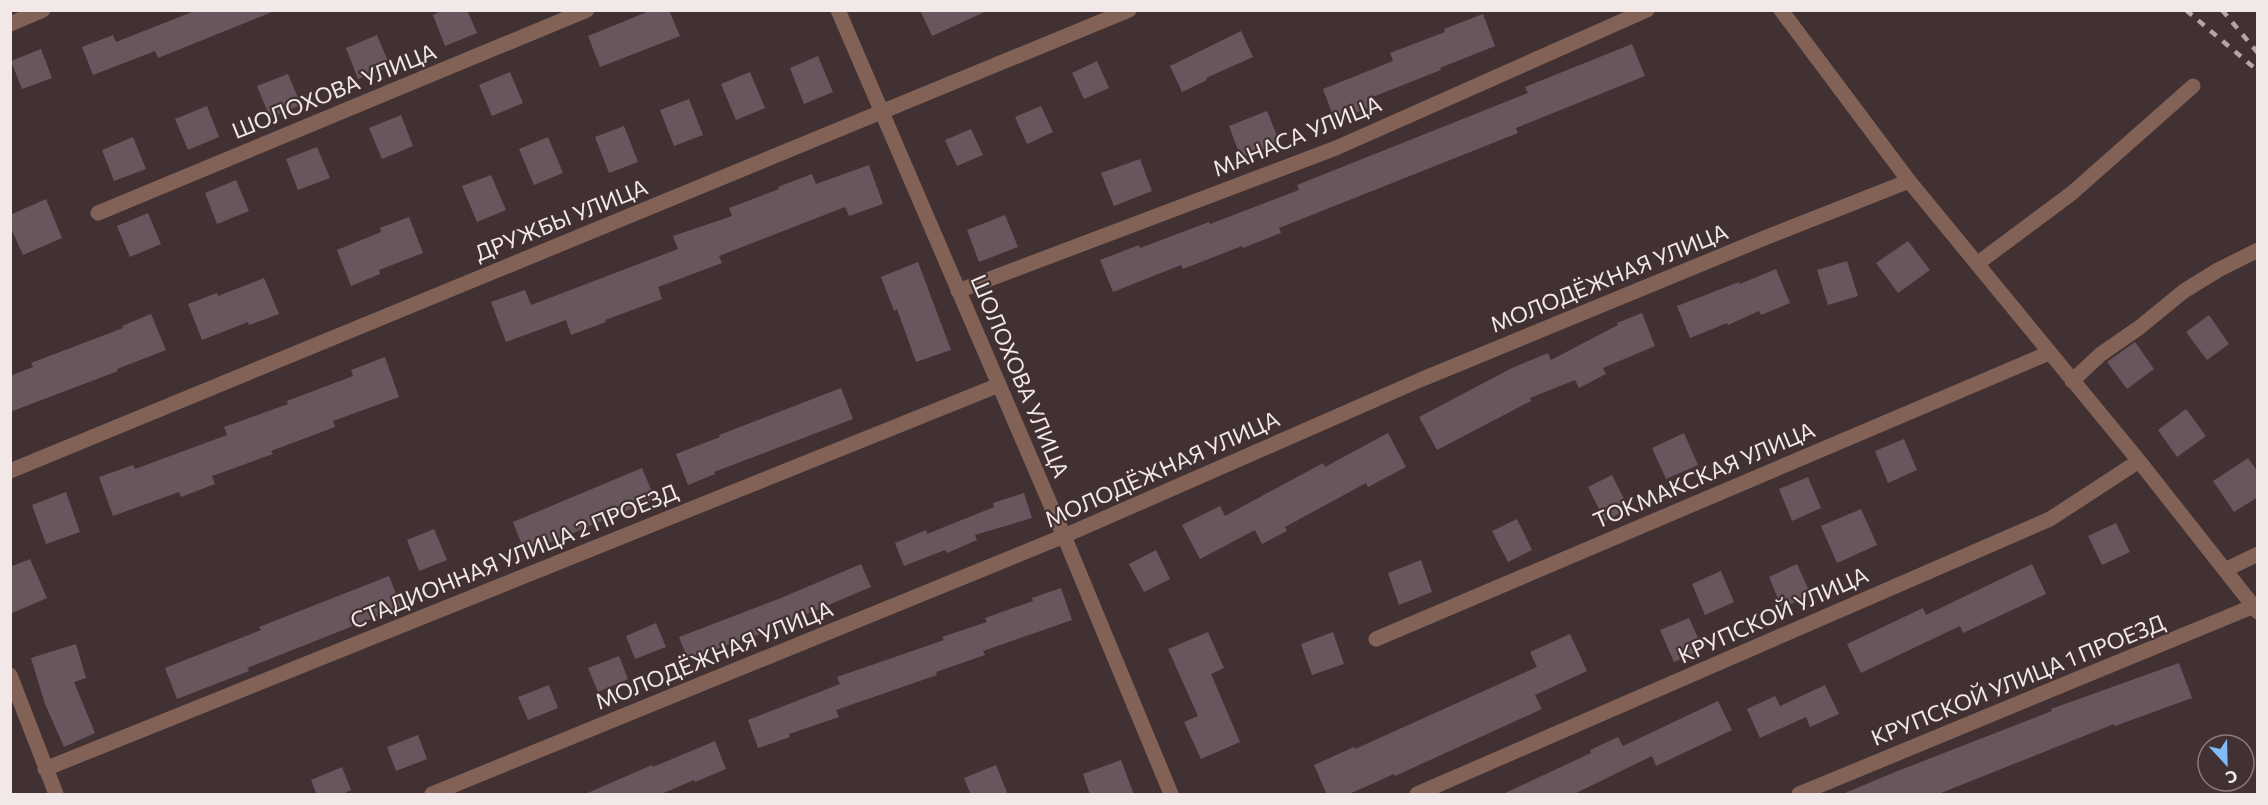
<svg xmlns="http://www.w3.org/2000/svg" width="2268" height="805" font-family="Commissioner,sans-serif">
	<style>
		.building { fill: #68565e }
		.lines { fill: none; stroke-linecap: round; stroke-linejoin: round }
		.minor { stroke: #826257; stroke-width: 15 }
		.rail { stroke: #b3a6a6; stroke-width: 4.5; stroke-dasharray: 8 8; stroke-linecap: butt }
		.labels { text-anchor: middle; stroke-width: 4.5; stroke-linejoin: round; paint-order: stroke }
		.street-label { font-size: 22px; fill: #f3e8e8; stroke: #423132 }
	</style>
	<rect width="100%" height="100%" fill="#423132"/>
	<!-- building -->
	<path class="building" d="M197,10L272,12L158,58L155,51L93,75L82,47L113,35L116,42Z
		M443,10H467L477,33L445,46L433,15Z
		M652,10H669L680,36L600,67L588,36Z
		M920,10H989L932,36Z
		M1483,14L1495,46L1440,68L1441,70L1370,98L1373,106L1335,121L1323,89L1393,61L1390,53L1445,32L1444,29Z
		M1241,31L1253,57L1206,78L1207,80L1182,92L1170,66Z
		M377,35L390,66L358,79L346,48Z
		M1632,44L1645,76L1516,128L1518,133L1279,228L1281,233L1243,248L1242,246L1183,269L1181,265L1113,292L1100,260L1139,245L1140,248L1209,222L1210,224L1299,190L1297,185L1528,93L1525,87Z
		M41,49L52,78L22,89L11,61Z
		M818,56L833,92L804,104L790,68Z
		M1097,61L1109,88L1084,99L1072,73Z
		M510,72L523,103L492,116L479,85Z
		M750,72L765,108L736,120L721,84Z
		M288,74L301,105L270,118L257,86Z
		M689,99L703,135L674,146L660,110Z
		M207,106L219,137L188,150L175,119Z
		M1041,106L1053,132L1027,144L1015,117Z
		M1267,111L1280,143L1241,158L1229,126Z
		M401,115L413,146L382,159L369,128Z
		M624,126L638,162L609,173L595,137Z
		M971,129L983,155L957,166L945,140Z
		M133,137L146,169L114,181L102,150Z
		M548,137L563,173L534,185L519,149Z
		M317,147L330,178L298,190L286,159Z
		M1140,159L1152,191L1114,206L1101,173Z
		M869,165L883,204L849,216L845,207L719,256L722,263L658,287L662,299L605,320L606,322L571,335L566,320L506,342L491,302L525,290L531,305L678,249L673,236L732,216L729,208L779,189L778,187L812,174L816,184Z
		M491,175L506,210L477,222L462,186Z
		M236,180L249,211L217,224L205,193Z
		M46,199L62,238L23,255L10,226V215Z
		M148,213L161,244L130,257L117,226Z
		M1005,215L1018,247L979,262L967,230Z
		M409,217L423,253L379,270L380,274L351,286L337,250L381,232L380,228Z
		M1908,241L1930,270L1898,293L1876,263Z
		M1847,261L1858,296L1828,305L1817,270Z
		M918,262L951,350L916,362L897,309L894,311L881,277Z
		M1776,269L1790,303L1761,315L1759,311L1728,325L1727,323L1690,338L1677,306L1739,282L1740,284Z
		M264,278L279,314L249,325L248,322L202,340L188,304L217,293L218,296Z
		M1642,313L1655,346L1603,368L1606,374L1579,388L1575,380L1530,398L1531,401L1437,450L1419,417L1512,368L1548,353L1551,360L1618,325L1617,323Z
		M151,314L166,350L117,369L118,371L10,412V376L33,367L31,363L123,328L122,326Z
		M2209,315L2229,344L2207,360L2186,332Z
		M2135,342L2154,369L2127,389L2107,362Z
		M385,357L399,397L333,421L335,427L271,451L273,454L212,476L215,484L181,497L179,492L113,516L99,477L133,465L135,469L227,435L224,427L288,404L287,401L353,376L351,370Z
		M841,388L853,419L714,472L715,474L688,485L676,454L720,437L719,435Z
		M2186,409L2206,436L2177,457L2158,430Z
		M1388,433L1406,467L1368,487L1366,483L1285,527L1287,531L1262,544L1255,530L1200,559L1182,525L1220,506L1225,516L1323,463L1325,467Z
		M1684,433L1698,465L1666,479L1652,448Z
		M1904,439L1917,470L1888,483L1875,451Z
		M2248,458L2258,472V497L2234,512L2213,481Z
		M642,468L655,499L525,553L513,522Z
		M1612,475L1629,509L1605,521L1588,487Z
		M1808,477L1821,508L1792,521L1779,489Z
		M66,492L80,532L46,544L32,505Z
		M1024,493L1032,518L975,535L977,540L947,553L945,550L904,566L895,543L926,530L927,534L994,507L993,503Z
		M1861,509L1877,545L1837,563L1821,526Z
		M1517,519L1532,550L1508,562L1492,531Z
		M2116,523L2130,552L2102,565L2088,536Z
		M434,529L447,560L419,571L407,540Z
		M1156,550L1170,579L1144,592L1129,564Z
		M30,559L47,598L10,614V567Z
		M1421,560L1432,592L1399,605L1388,573Z
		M861,564L871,587L743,641V639L688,660L679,637L781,598Z
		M1797,564L1811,595L1782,608L1769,577Z
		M2032,564L2046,594L1963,633L1960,626L1861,673L1847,644L1923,608L1926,615Z
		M1721,571L1734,602L1705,615L1692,584Z
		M389,576L401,607L247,668L249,671L177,699L165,668L261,630L259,627Z
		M1061,588L1072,620L983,651L985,655L936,672L937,675L836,710L839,717L789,734L790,737L758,748L748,720L840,684L837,677L944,640L942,637L987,622L985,618L1033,601L1032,598Z
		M1689,618L1703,649L1674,662L1660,630Z
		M656,623L666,647L635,659L626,636Z
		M1208,632L1224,668L1211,674L1240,742L1201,759L1184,722L1198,716L1168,649Z
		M1333,632L1344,664L1312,675L1301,644Z
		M1570,634L1587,671L1535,695L1542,709L1395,776L1394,774L1347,795H1327L1314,765L1354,747L1355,749L1537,667L1530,652Z
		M76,644L86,678L74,682L95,733L64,747L45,704L31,658Z
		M619,656L628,679L598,692L588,668Z
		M2179,663L2192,698L2115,726L2114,724L1936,795H1845V793L1895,772L2052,711L2051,709Z
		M549,685L558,708L528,720L518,697Z
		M1825,685L1839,714L1810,727L1806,717L1760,738L1747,709L1775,696L1780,706Z
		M1718,701L1732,730L1656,766L1652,756L1572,795H1501L1591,753L1590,750L1618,737L1623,746Z
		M418,735L427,759L396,771L387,747Z
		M715,741L726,769L695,782L694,780L659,795H583L652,765L653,767Z
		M1121,760L1134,795H1090L1083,774Z
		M996,765L1008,795H971L964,778Z
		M342,767L351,790L341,795H317L311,780Z"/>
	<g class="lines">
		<!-- minor -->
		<path class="minor" d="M838,10L1064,536L1171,794
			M1781,10L1909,181L2139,461L2258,612
			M10,24L43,10
			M98,213L587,10
			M1978,263L2072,193L2193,86
			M958,291L1336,148L1647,10
			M2072,381L2101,354L2140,327L2184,291L2218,270L2258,250
			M10,471L1129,10
			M2225,570L2258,554
			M1376,639L2049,353
			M10,675L56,794
			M45,769L999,385
			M432,794L1064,536L1420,380L1767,237L1909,181
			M1417,794L2050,519L2139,461
			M1799,794L2254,606"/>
		<!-- rail -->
		<path class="rail" d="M2186,10L2258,71
			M2222,10L2258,53"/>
	</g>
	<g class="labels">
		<!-- street labels -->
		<g class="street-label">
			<text transform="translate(334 91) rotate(-22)" y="8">ШОЛОХОВА УЛИЦА</text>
			<text transform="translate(1297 136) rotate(-22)" y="8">МАНАСА УЛИЦА</text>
			<text transform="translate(561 220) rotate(-22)" y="8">ДРУЖБЫ УЛИЦА</text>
			<text transform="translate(1609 278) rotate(-22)" y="8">МОЛОДЁЖНАЯ УЛИЦА</text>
			<text transform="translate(1020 376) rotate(67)" y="8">ШОЛОХОВА УЛИЦА</text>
			<text transform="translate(1162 469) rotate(-24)" y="8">МОЛОДЁЖНАЯ УЛИЦА</text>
			<text transform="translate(1704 475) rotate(-23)" y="8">ТОКМАКСКАЯ УЛИЦА</text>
			<text transform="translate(514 556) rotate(-22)" y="8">СТАДИОННАЯ УЛИЦА 2 ПРОЕЗД</text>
			<text transform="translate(1773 615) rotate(-24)" y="8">КРУПСКОЙ УЛИЦА</text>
			<text transform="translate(714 655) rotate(-22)" y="8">МОЛОДЁЖНАЯ УЛИЦА</text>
			<text transform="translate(2018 680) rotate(-22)" y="8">КРУПСКОЙ УЛИЦА 1 ПРОЕЗД</text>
		</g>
	</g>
	<!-- border -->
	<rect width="2268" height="805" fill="none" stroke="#f3e8e8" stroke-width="24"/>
	<!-- north arrow -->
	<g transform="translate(2226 763) rotate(158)"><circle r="28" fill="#423132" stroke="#897a7b" stroke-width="1.5"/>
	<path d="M0-4.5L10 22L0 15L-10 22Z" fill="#7fbdfa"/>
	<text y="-9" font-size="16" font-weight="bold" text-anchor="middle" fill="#f3e8e8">С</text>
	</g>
</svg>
